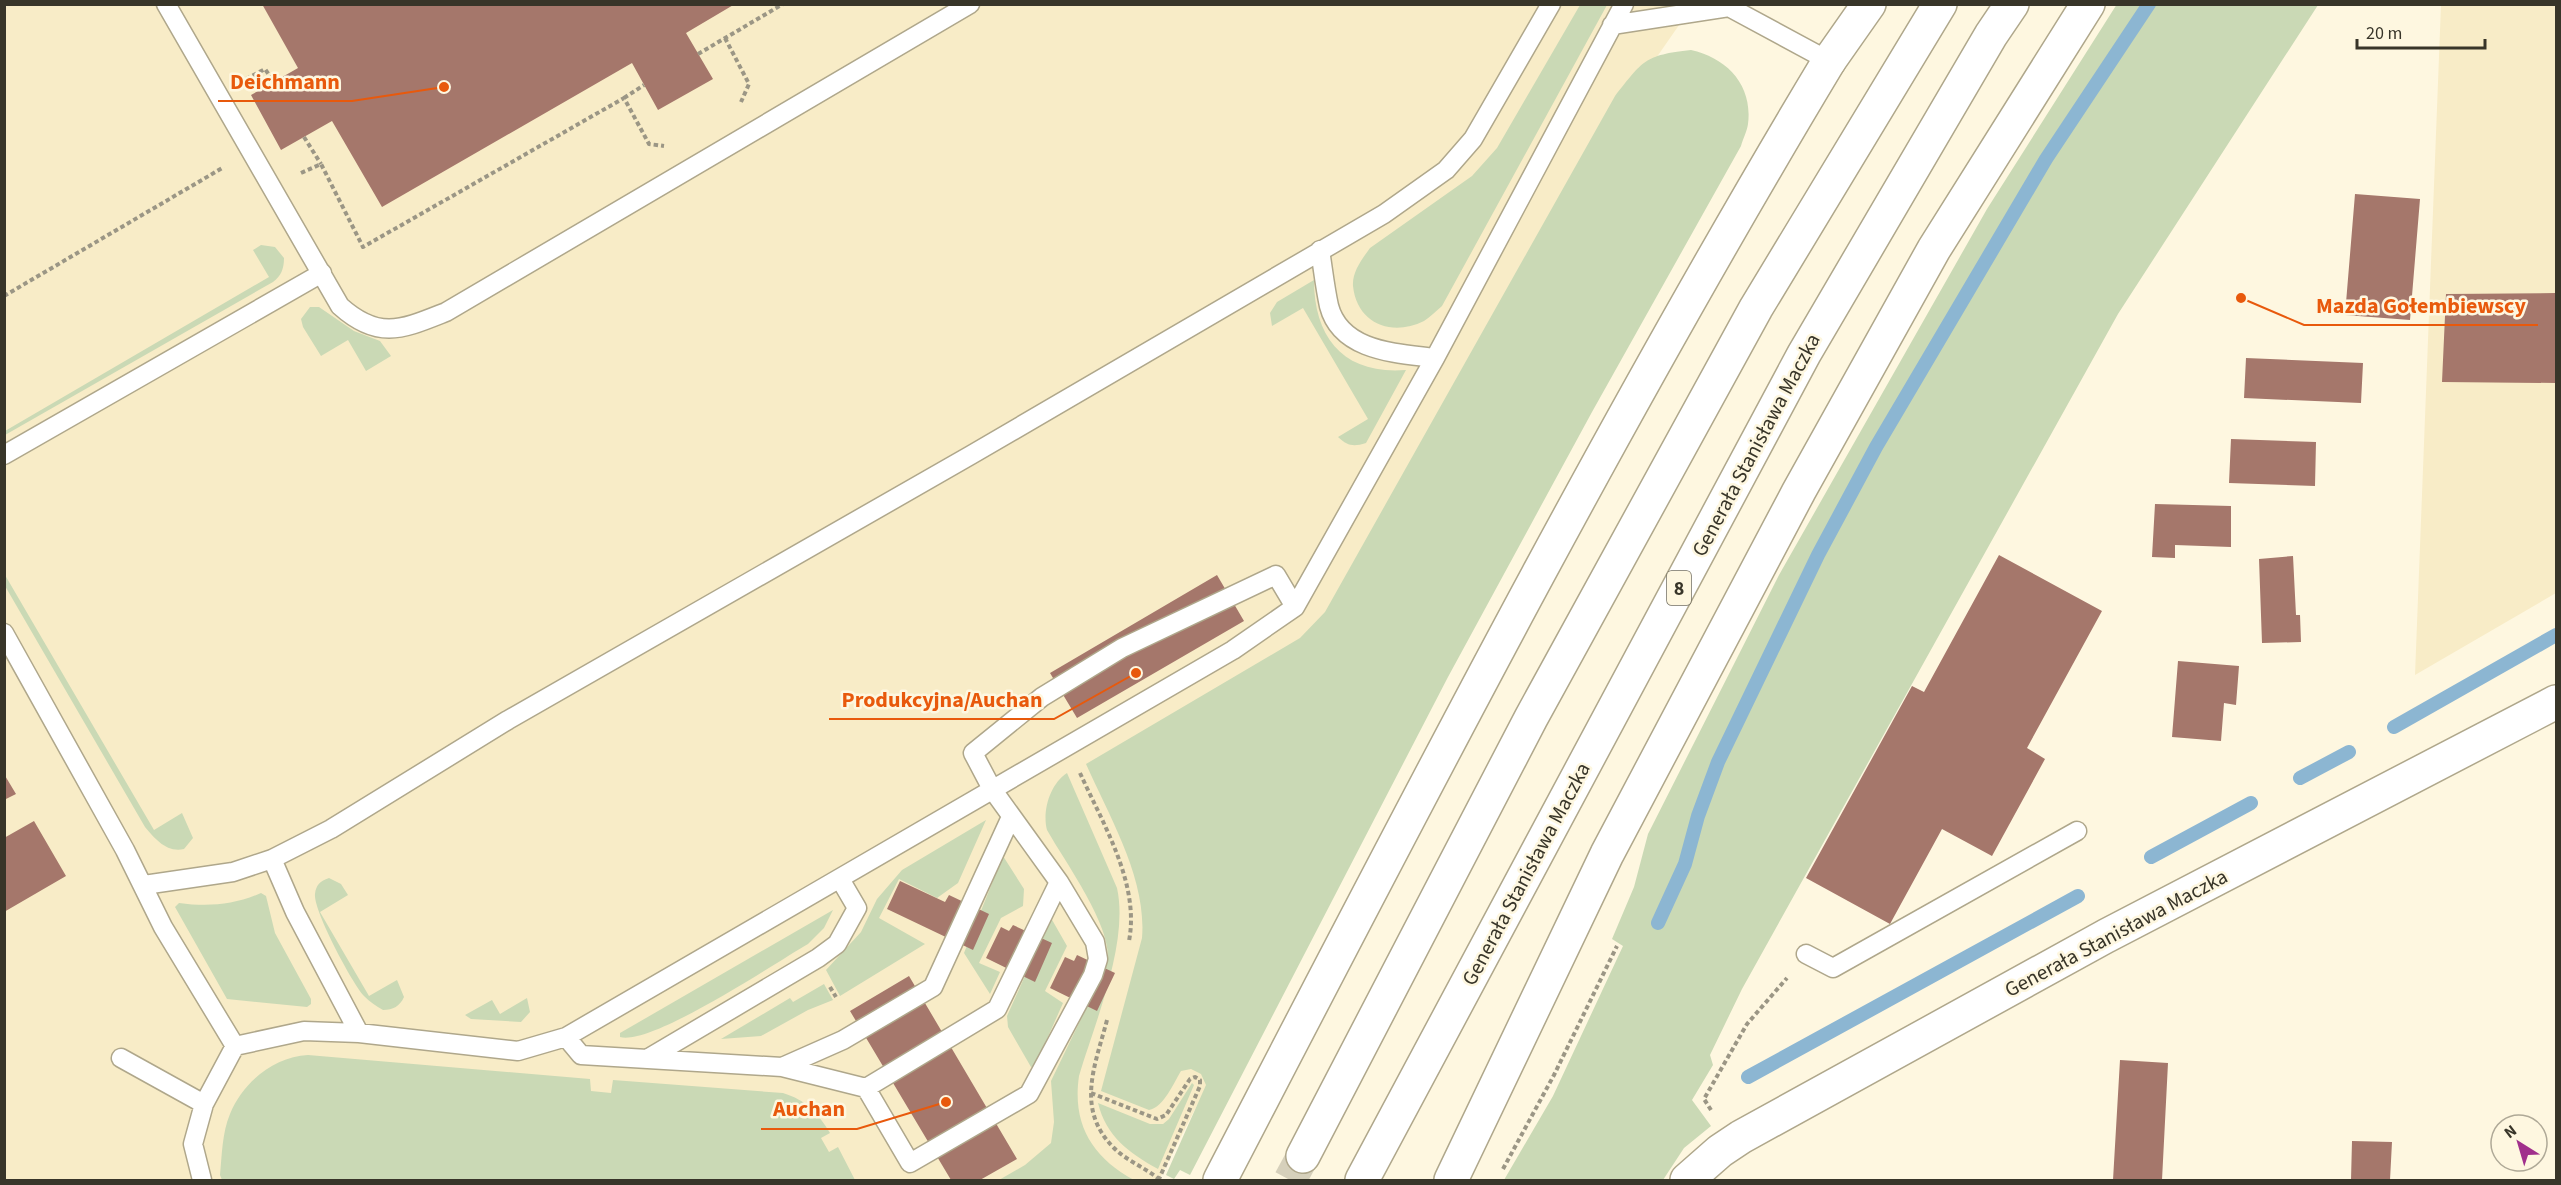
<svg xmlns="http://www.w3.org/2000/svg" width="2561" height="1185" font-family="'Source Sans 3',sans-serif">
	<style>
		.built { fill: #f8ecc7 }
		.green { fill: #cad9b5 }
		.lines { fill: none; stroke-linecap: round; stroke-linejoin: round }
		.stream { stroke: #8cb6d2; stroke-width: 14 }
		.building { fill: #a5776b }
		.highway-tunnel { stroke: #d6d0bb; stroke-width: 33; stroke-dasharray: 33 16; stroke-linecap: butt }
		.lane-casing { stroke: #afa78b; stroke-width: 21 }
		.street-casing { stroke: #afa78b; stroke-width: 36 }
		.secondary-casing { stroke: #afa78b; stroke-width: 36 }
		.highway-casing { stroke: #afa78b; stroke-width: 36 }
		.path { stroke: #9b9685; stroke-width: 4; stroke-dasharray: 4.5 3; stroke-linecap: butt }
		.lane { stroke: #fff; stroke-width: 18 }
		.street { stroke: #fff; stroke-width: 33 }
		.secondary { stroke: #fff; stroke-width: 33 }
		.highway { stroke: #fff; stroke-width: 33 }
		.labels { text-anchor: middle; stroke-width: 5; stroke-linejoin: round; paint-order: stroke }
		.shield { fill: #fef7e0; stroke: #736f60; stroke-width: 1.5 }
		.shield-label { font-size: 20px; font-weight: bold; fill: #383529 }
		.street-label { font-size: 21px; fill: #383529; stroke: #fef7e0 }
		.leader { fill: none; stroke: #e8590c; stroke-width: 2 }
		.callout-dot { fill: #e8590c; stroke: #fef7e0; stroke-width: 2 }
		.callout-label { font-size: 22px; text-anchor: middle; font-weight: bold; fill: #e8590c; stroke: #fef7e0; stroke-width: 5; stroke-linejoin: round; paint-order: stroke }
	</style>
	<rect width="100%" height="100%" fill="#fef7e0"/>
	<!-- built -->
	<path class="built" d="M5,5H1693L1645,74L1418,671L1159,1180H5Z
		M2441,5H2556V593L2415,675Z"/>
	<!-- green -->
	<path class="green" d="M2117,4L2318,5L2118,314L1742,989L1710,1055L1713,1065L1692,1100L1711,1126L1684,1148L1663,1180H1504L1553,1096L1623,946L1612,939L1634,887L1648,834L1779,575L1987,209Z
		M1580,5H1607L1442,306C1436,311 1430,317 1424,321C1392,337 1357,324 1353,286C1352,272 1362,259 1370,248L1472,176L1497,148Z
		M1691,50C1727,58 1753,85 1748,124C1747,131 1743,139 1741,146L1592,412L1448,677L1190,1175L1180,1170L1174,1179L1166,1175L1206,1085L1201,1074L1191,1069L1181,1071C1173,1084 1164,1107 1149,1110L1101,1091L1142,938C1147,879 1110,818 1086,764L1300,638L1325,612L1615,96C1643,61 1644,55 1691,50Z
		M261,245L275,247L284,258C284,269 281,276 273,282L5,435V431L269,277L253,250Z
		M1314,280C1314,339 1345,375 1406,370L1366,443C1353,447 1348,446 1338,437L1368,419L1303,308L1272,326L1270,313L1277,302Z
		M310,307H319L354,331L380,341L391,356L366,371L348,340L321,356L303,327L301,319Z
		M5,575L154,830L182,813L193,838L184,849C167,853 155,839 145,827L5,586Z
		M1067,773L1117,888C1129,943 1095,1022 1079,1076C1072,1124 1092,1157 1134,1180H999L1025,1165L1051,1143L1054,1122L1051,1081L1107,965C1116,931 1065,862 1047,830C1042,811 1050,784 1067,773Z
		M986,820L958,883L937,898L899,879L879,918L925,944L840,996L826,970L861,932L877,899L902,870Z
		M1003,856L1024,889L1023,906L1001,918L979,963L1000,972L990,994L964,953Z
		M329,878L341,884L348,895L320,912L369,996L397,980L404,997C400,1006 393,1010 383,1010C376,1006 370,1002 364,996C352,983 313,910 315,894C316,885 320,881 329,878Z
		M261,893L266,896L275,933L311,999V1004L307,1007L227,999L175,907L179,903C208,907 234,905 261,893Z
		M833,910L824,928L808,944C775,963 652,1046 620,1037V1033Z
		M1051,918L1067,946L1045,991L1063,1003L1035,1066L1031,1067L1008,1027L1007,1016Z
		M824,984L833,1000L808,1010L761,1036L721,1039L790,998L793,1002Z
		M527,998L530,1012L521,1022L471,1019L465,1015L492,1000L500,1014Z
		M308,1055L590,1079L591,1091L611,1093L613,1080L783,1093C806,1100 818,1113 830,1133L821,1138L829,1152L838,1147L855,1180H222L220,1175C222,1155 222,1133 230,1114C243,1082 274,1057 308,1055Z
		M1192,1083L1194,1085L1158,1169C1129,1153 1106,1136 1098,1103L1150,1124H1163L1169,1119Z"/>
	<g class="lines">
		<!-- stream -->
		<path class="stream" d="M2394,727L2556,635
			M2300,778L2349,752
			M2151,857L2251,803
			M1658,923L1685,864L1698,816L1718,762L1818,555L1876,447L2046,159L2149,4
			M1748,1077L2078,896"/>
	</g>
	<!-- building -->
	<path class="building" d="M262,4H735L686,33L713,79L658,110L632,63L382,207L332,121L281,150L251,95L298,68Z
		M2355,194L2420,199L2410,320L2345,315Z
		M2556,293V383L2442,382L2446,294Z
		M2246,358L2363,363L2361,403L2244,398Z
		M2231,439L2316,442L2315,486L2229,483Z
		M2155,504L2231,506V547L2175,545V558L2152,557Z
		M1999,555L2102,611L2027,748L2045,759L1992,856L1942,829L1890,924L1806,878L1912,686L1924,692Z
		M2293,556L2296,615H2300L2301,642L2262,643L2259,559Z
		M1217,575L1244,621L1077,718L1050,673Z
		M2178,661L2239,666L2236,705L2224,703L2221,741L2172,737Z
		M4,774L16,794L4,800Z
		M34,821L66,876L4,912V838Z
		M900,881L945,902L949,895L989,914L973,950L887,909Z
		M1013,925L1052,943L1035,982L986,958L1001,927L1009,931Z
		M1077,955L1115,973L1097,1011L1050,988L1065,957L1074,961Z
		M909,976L1017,1159L980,1180H951L850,1011Z
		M2120,1060L2168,1063L2162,1180H2113Z
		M2352,1141L2392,1142L2390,1180H2351Z"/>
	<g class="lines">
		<!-- highway-tunnel -->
		<path class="highway-tunnel" d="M1290,1180L1303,1156"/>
		<!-- lane casing -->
		<g class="lane-casing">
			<path id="lane" d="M166,4L340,306C379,341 403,329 446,312L970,4
				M1612,25L1729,7L1829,61
				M1320,250C1323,269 1325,288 1329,306C1341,352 1397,353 1435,358
				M4,455L322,273
				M4,633L125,850L163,927L235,1046
				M272,859L295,912L359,1033
				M144,885L233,872L272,859L331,829L508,720L971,455L1384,214L1446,170L1473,139L1551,4
				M1806,954L1833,968L2077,831
				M566,1037L581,1055L782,1067L866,1088L997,1009L1059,882L992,789L973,753L1042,697L1122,648L1276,575L1295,607
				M121,1058L204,1104
				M647,1059L818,958L837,944L857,908L840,879
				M782,1067L843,1040L933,987L1011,817
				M866,1088L910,1163L1029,1094L1093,975L1098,959L1095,942L1059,882
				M202,1180L193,1144L204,1104L235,1046L304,1031L359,1033L518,1051L566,1037L1233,650L1295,607L1435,358L1624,4"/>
		</g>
		<!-- street casing -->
		<g class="street-casing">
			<path id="street" d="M1687,1180L1720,1151L1741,1137L2106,936L2556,702"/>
		</g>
		<!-- secondary casing -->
		<g class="secondary-casing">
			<path id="secondary" d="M1220,1180C1416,803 1610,425 1829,61"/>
		</g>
		<!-- highway casing -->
		<g class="highway-casing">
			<path id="highway" d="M1829,61L1869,4
				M1303,1156L1531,718L1756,308L1940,4
				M1362,1180L1804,354L1991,35L2012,4
				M1451,1180L1607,854L1799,491L1934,249L2088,4"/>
		</g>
		<!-- path -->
		<path class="path" d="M725,38L749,84L741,102
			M698,54L783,4
			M246,79L265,69L274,82
			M624,98L644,85
			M304,137L321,164
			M301,173L321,164L363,247L624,98L649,144L664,146
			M4,296L224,167
			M1080,773C1103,824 1140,884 1129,941
			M830,987L836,997
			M1107,1020C1095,1066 1075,1109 1114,1148C1127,1161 1146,1168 1160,1180
			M1091,1093L1157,1119L1166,1115L1190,1079L1195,1077L1200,1080V1086L1159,1179
			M1711,1110L1704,1099L1747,1024L1787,978
			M1503,1169L1554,1075L1617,946"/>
		<!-- lane -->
		<use href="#lane" class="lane"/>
		<!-- street -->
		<use href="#street" class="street"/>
		<!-- secondary -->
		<use href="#secondary" class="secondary"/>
		<!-- highway -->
		<use href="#highway" class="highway"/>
	</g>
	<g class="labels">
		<!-- shield labels -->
		<rect class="shield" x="1667" y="571" width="24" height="34" rx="4.5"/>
		<g class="shield-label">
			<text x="1679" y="595">8</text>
		</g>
		<!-- street labels -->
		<g class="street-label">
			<text transform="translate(1756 445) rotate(-62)" y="7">Generała Stanisława Maczka</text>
			<text transform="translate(1526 874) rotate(-62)" y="7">Generała Stanisława Maczka</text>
			<text transform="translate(2116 933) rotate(-28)" y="7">Generała Stanisława Maczka</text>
		</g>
	</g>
	<!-- callouts -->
	<path class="leader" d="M444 87L352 101H218M2241 298L2304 325H2538M1136 673L1054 719H829M946 1102L857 1129H761"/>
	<g class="callout-dot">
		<circle cx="444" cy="87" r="6"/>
		<circle cx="2241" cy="298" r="6"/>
		<circle cx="1136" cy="673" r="6"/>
		<circle cx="946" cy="1102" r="6"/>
	</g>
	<g class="callout-label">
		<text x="285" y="89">Deichmann</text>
		<text x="2421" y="313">Mazda Gołembiewscy</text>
		<text x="942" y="707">Produkcyjna/Auchan</text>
		<text x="809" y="1116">Auchan</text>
	</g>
	<!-- border -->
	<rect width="2561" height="1185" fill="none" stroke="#383529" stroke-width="12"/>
	<!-- north arrow -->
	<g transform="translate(2519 1143) rotate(323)"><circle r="28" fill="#fef7e0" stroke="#afa997" stroke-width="1.5"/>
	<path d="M0-4.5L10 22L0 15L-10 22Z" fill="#a1308c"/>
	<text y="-9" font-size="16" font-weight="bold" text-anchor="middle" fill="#383529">N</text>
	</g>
	<!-- scale -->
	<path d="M2357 39v9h128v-9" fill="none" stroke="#383529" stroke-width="3"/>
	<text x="2366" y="39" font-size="18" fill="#383529" stroke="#fef7e0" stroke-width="4.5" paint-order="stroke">20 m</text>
</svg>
